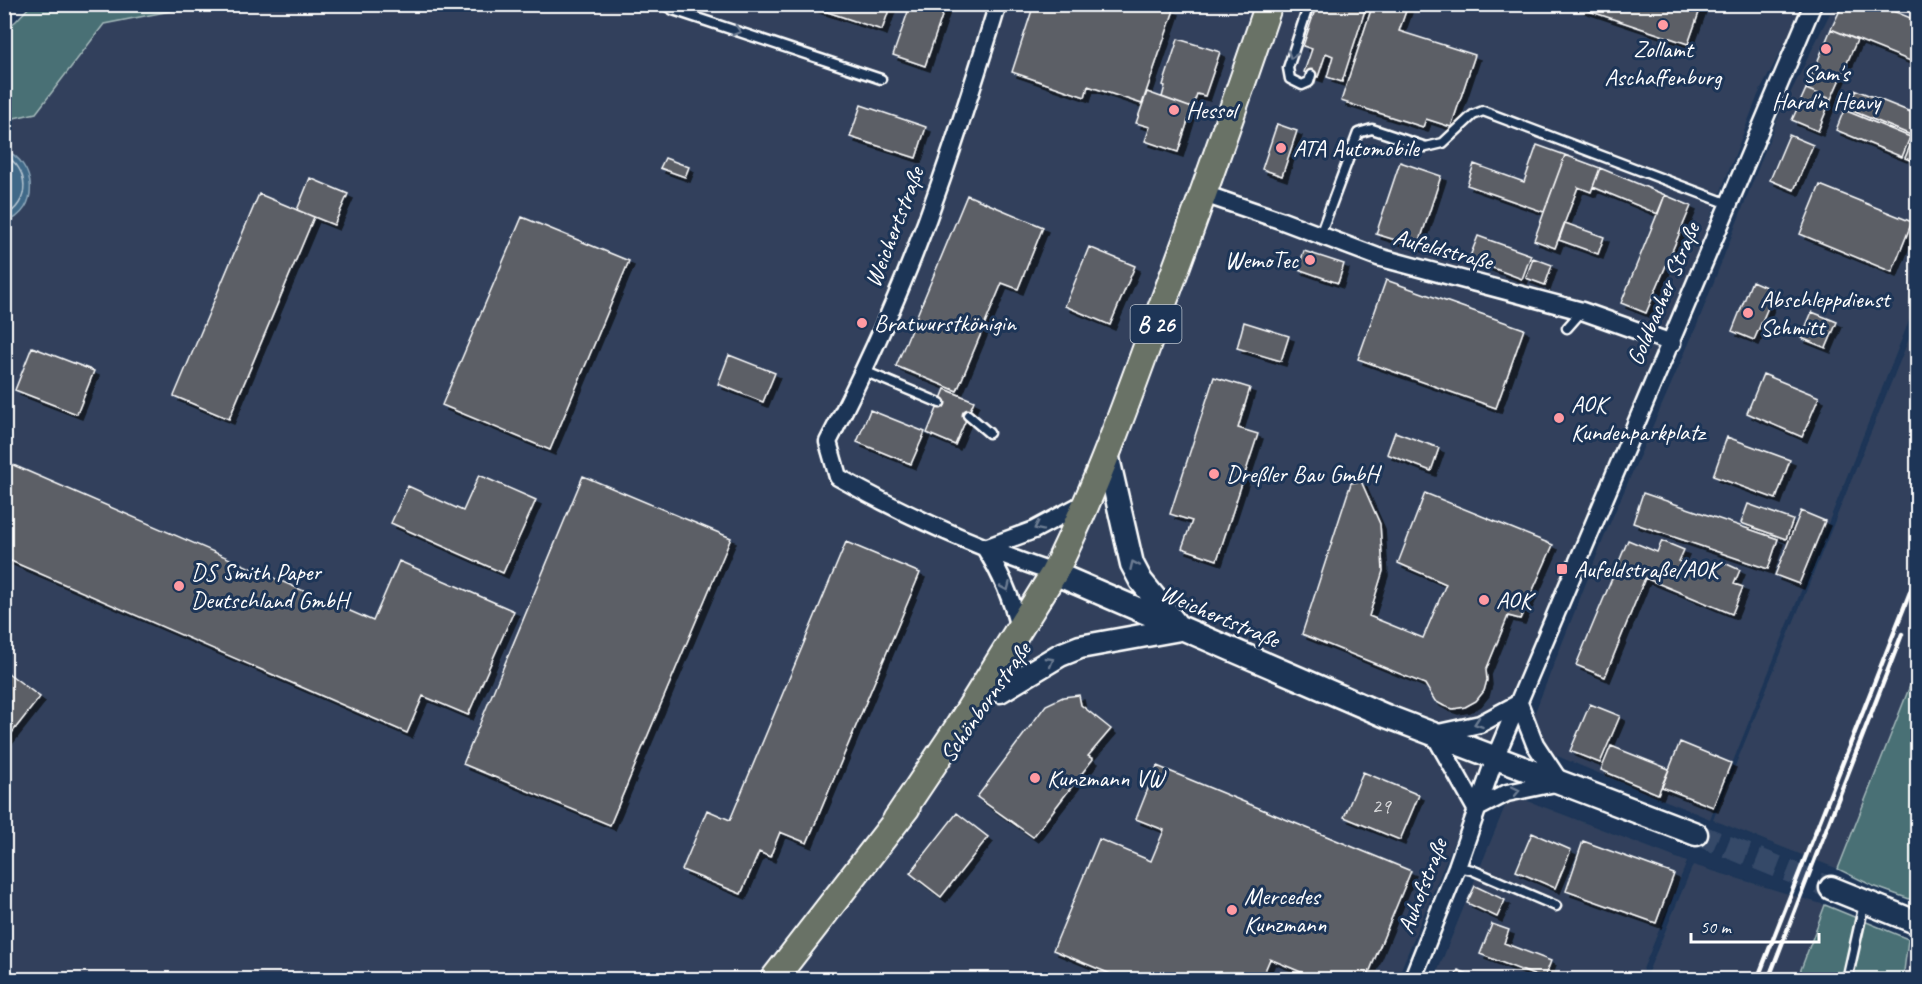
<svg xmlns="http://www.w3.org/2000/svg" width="1922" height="984" font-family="Caveat,sans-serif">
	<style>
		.built { fill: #30415c }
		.green { fill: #497074; stroke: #a4b8ba; stroke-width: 1.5 }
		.water { fill: #406988; stroke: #8ca5b8; stroke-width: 1.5 }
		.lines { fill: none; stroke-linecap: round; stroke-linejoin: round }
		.shore { stroke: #b3c3cf; stroke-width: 1.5 }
		.building { fill: #5c5e66; stroke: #fff; stroke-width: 1.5; filter: url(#shadow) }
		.secondary-tunnel { stroke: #344968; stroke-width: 22; stroke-dasharray: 22 11; stroke-linecap: butt }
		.lane-casing { stroke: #fff; stroke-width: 13 }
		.street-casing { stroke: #fff; stroke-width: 21 }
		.secondary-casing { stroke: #fff; stroke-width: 27 }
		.primary-casing { stroke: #fff; stroke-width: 30 }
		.lane { stroke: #1d3557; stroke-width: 8 }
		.street { stroke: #1d3557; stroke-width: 16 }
		.secondary { stroke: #1d3557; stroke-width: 22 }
		.primary { stroke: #697266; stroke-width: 26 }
		.rail { stroke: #fff; stroke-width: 4.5 }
		.oneway { stroke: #6c7c92 }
		.poi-dot { fill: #ff9aa2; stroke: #1d3557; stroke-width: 2 }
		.labels { text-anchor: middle; stroke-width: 6; stroke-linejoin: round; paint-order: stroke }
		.number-label { font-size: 21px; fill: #d6d7d9 }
		.shield { fill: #1d3557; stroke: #bbc2cd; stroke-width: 1.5 }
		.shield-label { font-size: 22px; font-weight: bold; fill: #fff }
		.poi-label { font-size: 24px; fill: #fff; stroke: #1d3557; text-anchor: start }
		.street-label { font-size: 24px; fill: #fff; stroke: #1d3557 }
	</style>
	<defs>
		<filter id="shadow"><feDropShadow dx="5" dy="5" stdDeviation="0" flood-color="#0009"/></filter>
	</defs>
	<rect width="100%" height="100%" fill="#1d3557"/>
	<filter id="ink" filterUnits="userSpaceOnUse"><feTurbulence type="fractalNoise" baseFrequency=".0167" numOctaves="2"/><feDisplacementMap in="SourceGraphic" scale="12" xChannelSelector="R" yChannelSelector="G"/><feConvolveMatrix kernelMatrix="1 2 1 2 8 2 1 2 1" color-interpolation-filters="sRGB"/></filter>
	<g filter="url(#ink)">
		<!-- built -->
		<path class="built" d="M201,5H1805L1758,95L1674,313L1397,979H5L4,120L36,113L104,23Z
			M1834,5H1917V301L1710,819L1523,742L1607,530L1697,325L1776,122Z
			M1917,319V668L1838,869L1713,820Z
			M1510,794L1687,862L1639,979L1434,980Z
			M1693,865L1825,905L1797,979H1645Z
			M1908,939L1917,944V979L1903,980Z"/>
		<!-- green -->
		<path class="green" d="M31,5V4L201,5L104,24L36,113L5,120V30L16,21Z
			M1917,668L1918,891L1915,901L1873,886L1838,869Z
			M1825,905L1908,939L1903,979L1797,980Z"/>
		<!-- water -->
		<path class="water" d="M4,149C37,164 41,210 5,223Z"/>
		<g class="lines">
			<!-- shore -->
			<path class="shore" d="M4,155C30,168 31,204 4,216"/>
		</g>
		<!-- building -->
		<path class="building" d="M803,4H891L882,30Z
			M906,4H946L925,66L893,55L910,6Z
			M1034,4H1159L1174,10L1142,104L1088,86L1085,97L1012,72Z
			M1317,4H1367L1342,82L1327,77L1333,56L1326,53L1318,77L1304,72L1312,49L1303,46Z
			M1373,4H1397L1407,8L1399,31L1475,55L1451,127L1426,119L1423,127L1341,101Z
			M1574,4H1702L1688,44L1574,6Z
			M1843,4H1876L1918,21V64L1831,29Z
			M1831,29L1857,40L1831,99L1806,89Z
			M1178,39L1220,52L1205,96L1197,94L1192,108L1162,97L1165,86L1163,85Z
			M1806,89L1831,99L1818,131L1792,120Z
			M1856,90L1918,115L1911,135L1848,109Z
			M1147,92L1192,108L1178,152L1145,141L1150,127L1136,123Z
			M861,105L926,127L916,158L850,137Z
			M1844,110L1910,137L1902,157L1836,130Z
			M1277,124L1297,131L1282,176L1262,169Z
			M1915,134L1918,135V163L1905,158Z
			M1789,135L1813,145L1794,190L1770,180Z
			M1537,145L1565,155L1544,212L1467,185L1474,164L1524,182Z
			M1565,155L1600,168L1591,192L1578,187L1555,248L1534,240Z
			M665,158L689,167L685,177L660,168Z
			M1400,162L1441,176L1418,247L1376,234Z
			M1600,168L1665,195L1658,214L1593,187Z
			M310,178L348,194L334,225L297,210Z
			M1820,185L1912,222L1892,272L1800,234Z
			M259,194L314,217L229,419L174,396Z
			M967,195L1043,227L1018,289L1002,283L957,391L896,366Z
			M1665,195L1691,206L1646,313L1621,303Z
			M522,217L629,261L550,450L442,405Z
			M1565,223L1604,237L1598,254L1559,240Z
			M1478,236L1531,255L1522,279L1469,259Z
			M1089,247L1135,266L1110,325L1065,306Z
			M1304,251L1344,264L1338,283L1298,269Z
			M1533,258L1552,265L1545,285L1526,278Z
			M1386,280L1524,329L1496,408L1358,359Z
			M1752,281L1775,291L1754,340L1732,331Z
			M1812,312L1837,322L1826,348L1801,338Z
			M1244,322L1289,336L1281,361L1237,348Z
			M32,347L94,371L77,414L15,390Z
			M729,355L775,373L763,402L718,384Z
			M1763,374L1819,397L1802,437L1747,413Z
			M1214,377L1250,388L1238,428L1258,434L1217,560L1182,548L1192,521L1170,514Z
			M945,389L974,401L955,445L927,433Z
			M870,410L925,432L911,464L857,442Z
			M1395,432L1439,448L1431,471L1387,454Z
			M1727,437L1790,460L1776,499L1713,476Z
			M4,461L373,621L399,561L514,611L468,715L423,696L407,733L4,558Z
			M479,475L536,500L503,573L391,523L408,486L463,511Z
			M583,476L731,538L610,825L463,764Z
			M1361,481L1380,524L1383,571L1369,616L1423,638L1446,584L1398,563L1425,493L1553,545L1520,619L1508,616L1486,670L1487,680L1484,691L1476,701L1465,707L1453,709L1444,706L1435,701L1425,684L1302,634L1351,483Z
			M1643,493L1778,539L1768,569L1633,523Z
			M1748,504L1793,520L1786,539L1741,523Z
			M1801,511L1825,521L1799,584L1775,575Z
			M1628,540L1657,552L1662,541L1684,550L1679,561L1714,575L1720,561L1740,570L1734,584L1743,587L1732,614L1645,578L1605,677L1576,665Z
			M846,542L920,573L807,843L780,832L770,857L759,852L741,894L682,870L707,810L730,820Z
			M4,670L40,697L7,739L4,737Z
			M1079,695L1081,705L1111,729L1088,756L1093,759L1033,837L977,797L1046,705L1063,697Z
			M1590,704L1620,716L1600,763L1570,751Z
			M1680,742L1731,763L1713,807L1662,787Z
			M1611,746L1669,769L1658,794L1601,770Z
			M1157,766L1411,871L1366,980H1320L1270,959L1261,980H1125L1053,950L1099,839L1151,861L1164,830L1136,819Z
			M1363,772L1419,795L1400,840L1344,817Z
			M957,813L988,837L941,897L910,873Z
			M1532,833L1571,850L1555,888L1516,871Z
			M1583,841L1674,874L1656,923L1566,891Z
			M1475,886L1505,900L1497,917L1467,903Z
			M1492,924L1509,930L1504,943L1551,961L1544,979L1480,954Z
			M1458,970L1483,980H1454Z"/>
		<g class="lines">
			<!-- secondary-tunnel -->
			<path class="secondary-tunnel" d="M1696,834L1831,888"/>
			<!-- lane casing -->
			<g class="lane-casing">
				<path id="lane" d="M663,4L673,10L881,79
					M1309,4L1288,68L1290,79L1302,85L1309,82L1311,75
					M1320,235L1358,133L1372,129L1426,147L1443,143L1473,115L1483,111L1729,204
					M1567,328L1582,311
					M864,371L940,403
					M968,415L989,433
					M1457,867L1472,870L1556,906
					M1847,980L1864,904"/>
			</g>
			<!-- street casing -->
			<g class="street-casing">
				<path id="street" d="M998,4C980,62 962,121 942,178C911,269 872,357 828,442L838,477C906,516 980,548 1054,573
					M1204,194L1280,220L1378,257L1582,311L1672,343
					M985,548L1034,530L1088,501
					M985,548C1001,573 1012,599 1019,628
					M1476,809L1507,793L1560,782L1535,744L1519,703
					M1476,809L1434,734L1480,724L1519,703
					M1412,980L1457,867L1495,758L1813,4"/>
			</g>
			<!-- secondary casing -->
			<g class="secondary-casing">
				<path id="secondary" d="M1107,454L1132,564L1141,581L1175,623
					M1054,573L1386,716L1696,834
					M1000,691L1060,655L1080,647L1180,629
					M1831,888L1918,923"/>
			</g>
			<!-- primary casing -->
			<g class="primary-casing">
				<path id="primary" d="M896,820L957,729L1054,573C1092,497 1121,418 1150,338C1192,227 1231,116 1269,4
					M773,980L907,807"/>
			</g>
			<!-- lane -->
			<use href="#lane" class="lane"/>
			<!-- street -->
			<use href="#street" class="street"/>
			<!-- secondary -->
			<use href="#secondary" class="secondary"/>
			<!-- primary -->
			<use href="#primary" class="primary"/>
			<!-- rail -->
			<path class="rail" d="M1757,980L1918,572
				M1768,980L1902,634"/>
		</g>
		<!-- one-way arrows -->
		<defs><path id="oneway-chevron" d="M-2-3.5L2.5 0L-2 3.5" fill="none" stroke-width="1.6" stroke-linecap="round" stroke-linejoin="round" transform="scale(1.5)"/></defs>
		<g class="oneway">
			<use href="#oneway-chevron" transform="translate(737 31) rotate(18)"/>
			<use href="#oneway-chevron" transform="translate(1292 55) rotate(109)"/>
			<use href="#oneway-chevron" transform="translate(1038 527) rotate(154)"/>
			<use href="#oneway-chevron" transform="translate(1134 565) rotate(-114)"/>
			<use href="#oneway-chevron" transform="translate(1006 587) rotate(66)"/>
			<use href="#oneway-chevron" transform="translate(1050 661) rotate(-30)"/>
			<use href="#oneway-chevron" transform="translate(1478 723) rotate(161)"/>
			<use href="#oneway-chevron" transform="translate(1516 791) rotate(-12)"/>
		</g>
	</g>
	<!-- markers -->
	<g class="poi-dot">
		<circle cx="1663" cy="25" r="6"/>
		<circle cx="1826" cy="49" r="6"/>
		<circle cx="1174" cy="110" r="6"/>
		<circle cx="1281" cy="148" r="6"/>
		<circle cx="1310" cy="260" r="6"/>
		<circle cx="1748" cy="313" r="6"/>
		<circle cx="862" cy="323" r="6"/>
		<circle cx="1559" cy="418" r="6"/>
		<circle cx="1214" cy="474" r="6"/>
		<rect x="1556" y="563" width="12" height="12" rx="3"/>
		<circle cx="179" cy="586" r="6"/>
		<circle cx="1484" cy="600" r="6"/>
		<circle cx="1035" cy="778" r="6"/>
		<circle cx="1232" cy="910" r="6"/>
	</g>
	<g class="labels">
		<!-- number labels -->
		<g class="number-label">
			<text x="1381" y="813">29</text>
		</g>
		<!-- shield labels -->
		<rect class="shield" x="1130.5" y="305" width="51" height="38" rx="4.5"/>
		<g class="shield-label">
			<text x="1156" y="332">B 26</text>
		</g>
		<!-- poi labels -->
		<g class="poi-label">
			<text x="1663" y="57" text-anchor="middle">Zollamt<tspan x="1663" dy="28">Aschaffenburg</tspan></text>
			<text x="1826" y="81" text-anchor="middle">Sam's<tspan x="1826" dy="28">Hard'n Heavy</tspan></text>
			<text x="1186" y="118">Hessol</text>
			<text x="1293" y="156">ATA Automobile</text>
			<text x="1298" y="268" text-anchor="end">WemoTec</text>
			<text x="1760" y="307">Abschleppdienst<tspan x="1760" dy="28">Schmitt</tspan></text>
			<text x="874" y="331">Bratwurstkönigin</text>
			<text x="1571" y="412">AOK<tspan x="1571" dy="28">Kundenparkplatz</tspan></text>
			<text x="1226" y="482">Dreßler Bau GmbH</text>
			<text x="1574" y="577">Aufeldstraße/AOK</text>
			<text x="191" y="580">DS Smith Paper<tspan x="191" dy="28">Deutschland GmbH</tspan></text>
			<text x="1496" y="608">AOK</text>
			<text x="1047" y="786">Kunzmann VW</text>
			<text x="1244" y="904">Mercedes<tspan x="1244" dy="28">Kunzmann</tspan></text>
		</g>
		<!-- street labels -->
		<g class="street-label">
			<text transform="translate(894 227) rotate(-69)" y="8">Weichertstraße</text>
			<text transform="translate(1443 249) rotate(15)" y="8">Aufeldstraße</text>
			<text transform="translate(1663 294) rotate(-67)" y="8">Goldbacher Straße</text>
			<text transform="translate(1220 616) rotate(23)" y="8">Weichertstraße</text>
			<text transform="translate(985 702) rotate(-55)" y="8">Schönbornstraße</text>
			<text transform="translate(1422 886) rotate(-69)" y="8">Auhofstraße</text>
		</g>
	</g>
	<!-- margin -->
	<rect width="1922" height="984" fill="none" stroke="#1d3557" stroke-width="24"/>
	<rect x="12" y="12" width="1898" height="960" fill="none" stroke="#fff" stroke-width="2" filter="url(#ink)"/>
	<!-- scale -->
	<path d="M1691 933v9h128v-9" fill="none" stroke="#ffffff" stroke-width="3"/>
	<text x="1700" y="933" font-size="18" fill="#ffffff" stroke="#1d3557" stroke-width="4.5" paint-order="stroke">50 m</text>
</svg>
